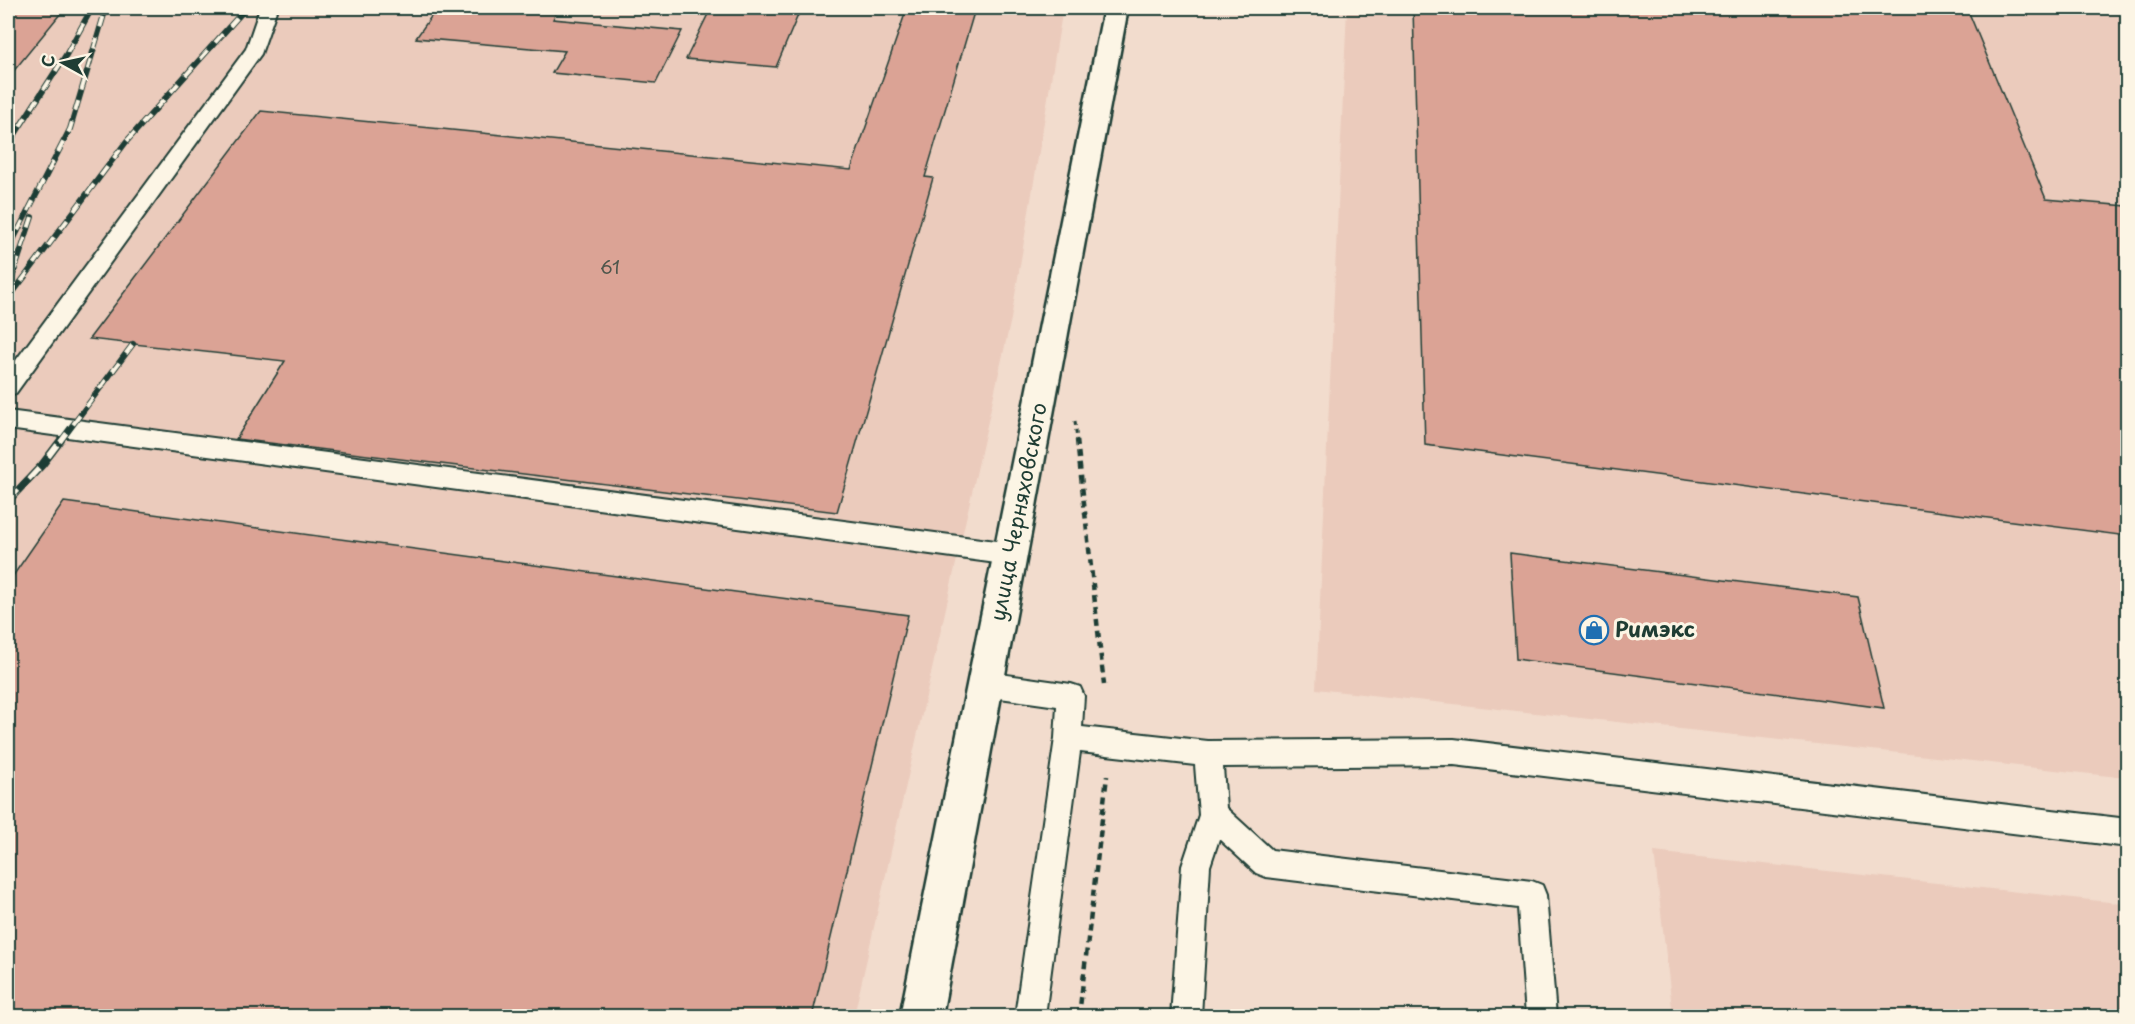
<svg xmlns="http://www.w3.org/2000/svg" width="2135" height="1024" font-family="'Playpen Sans',sans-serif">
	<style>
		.built { fill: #ebcbbc }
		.building { fill: #dba395; stroke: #1f3d34; stroke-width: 1.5 }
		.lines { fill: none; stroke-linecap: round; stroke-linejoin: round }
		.service-casing { stroke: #1f3d34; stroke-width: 4 }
		.minor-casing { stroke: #1f3d34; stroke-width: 5 }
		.path-far1 { stroke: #1f3d34; stroke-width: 3; stroke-dasharray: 5 4; stroke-linecap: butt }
		.path { stroke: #1f3d34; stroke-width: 4.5; stroke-dasharray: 7 5; stroke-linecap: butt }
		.service { fill: #fcf5e5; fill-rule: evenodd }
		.minor { fill: #fcf5e5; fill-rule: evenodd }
		.rail-far1-casing { stroke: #1f3d34; stroke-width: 6 }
		.rail-casing { stroke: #1f3d34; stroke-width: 8 }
		.rail-far1 { stroke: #fcf5e5; stroke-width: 4; stroke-dasharray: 11; stroke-linecap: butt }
		.rail { stroke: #fcf5e5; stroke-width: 5; stroke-dasharray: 15; stroke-linecap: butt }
		.labels { text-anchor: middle; stroke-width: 6; stroke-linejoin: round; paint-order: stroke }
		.number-label { font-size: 18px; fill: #4e564c }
		.street-label { font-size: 21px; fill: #1f3d34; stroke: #fcf5e5 }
		.poi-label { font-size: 21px; font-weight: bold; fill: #1f3d34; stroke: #fcf5e5; text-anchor: start }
	</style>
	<rect width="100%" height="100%" fill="#f2dccd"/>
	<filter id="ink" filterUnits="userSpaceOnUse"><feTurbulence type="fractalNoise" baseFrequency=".0167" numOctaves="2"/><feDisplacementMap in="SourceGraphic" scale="12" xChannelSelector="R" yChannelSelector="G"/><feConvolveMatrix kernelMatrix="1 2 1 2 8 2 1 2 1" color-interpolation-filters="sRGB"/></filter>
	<g filter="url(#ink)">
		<!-- built -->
		<path class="built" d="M8,8H1063L1011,319L854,1016H8Z
			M1347,8H2127V778L1316,689Z
			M1654,852L2127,904V1016H1673Z"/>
		<!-- building -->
		<path class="building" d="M17,8H65L8,78V18Z
			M437,8H559L553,19L682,31L656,83L552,73L565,51L416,38Z
			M711,8H801L776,67L686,59Z
			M907,8L975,9L925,177L933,178L837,512L236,439L285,361L89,339L261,111L851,170Z
			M1413,8H1967L2046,199L2127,206V536L1425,445Z
			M64,502L908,615L812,1017H8V583Z
			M1510,553L1858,597L1884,708L1516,659Z"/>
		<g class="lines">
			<!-- service casing -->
			<g class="service-casing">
				<path id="service" d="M260,8H277L261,54L16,393L8,396V371L246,49Z
					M8,411L1011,543L1020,546L1023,554L1020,562L1011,565L8,429Z
					M985,672L1071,684L1080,687L1084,696L1082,727L1208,741L1454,739L2128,819V847L1454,765L1223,767L1226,808L1272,850L1532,881L1542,885L1546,895L1556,1016H1526L1518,908L1266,877L1256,873L1219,839L1210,866L1201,1016H1171L1182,866L1199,815L1195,765L1080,752L1045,1016H1015L1055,738L1057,706L985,696L976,693L972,684L976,675Z"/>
			</g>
			<!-- minor casing -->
			<g class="minor-casing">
				<path id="minor" d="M1104,8H1128L942,1016H900Z"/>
			</g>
			<!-- path-far1 -->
			<path class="path-far1" d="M1075,421L1077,442"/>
			<!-- path -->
			<path class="path" d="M1077,440L1104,685
				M1079,1016L1107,776"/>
			<!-- service -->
			<use href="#service" class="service"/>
			<!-- minor -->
			<use href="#minor" class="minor"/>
			<!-- rail-far1 casing -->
			<g class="rail-far1-casing">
				<path id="rail-far1" d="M8,145L66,55L92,8
					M8,250L70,129L106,8
					M8,290L32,217
					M8,299L126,142L246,8
					M60,442L133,344"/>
			</g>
			<!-- rail casing -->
			<g class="rail-casing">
				<path id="rail" d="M8,501L42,465L61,440"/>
			</g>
			<!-- rail-far1 -->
			<use href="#rail-far1" class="rail-far1"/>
			<!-- rail -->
			<use href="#rail" class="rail"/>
		</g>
	</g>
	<!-- icons -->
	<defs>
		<g id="shop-ring" transform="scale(1.5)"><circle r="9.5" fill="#fcf5e5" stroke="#1f6fb2" stroke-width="1.5"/><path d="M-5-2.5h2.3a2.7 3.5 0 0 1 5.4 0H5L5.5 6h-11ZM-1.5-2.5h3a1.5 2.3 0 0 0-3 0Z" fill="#1f6fb2"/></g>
	</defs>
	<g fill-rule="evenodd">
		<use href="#shop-ring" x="1594" y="630"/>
	</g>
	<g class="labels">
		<!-- number labels -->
		<g class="number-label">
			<text x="610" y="274">61</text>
		</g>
		<!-- street labels -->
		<g class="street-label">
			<text transform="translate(1019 512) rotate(-79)" y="7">улица Черняховского</text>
		</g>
		<!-- poi labels -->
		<g class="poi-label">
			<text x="1615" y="637">Римэкс</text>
		</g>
	</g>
	<!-- margin -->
	<rect width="2135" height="1024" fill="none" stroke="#fcf5e5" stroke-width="30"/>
	<rect x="15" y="15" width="2105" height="994" fill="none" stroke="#1f3d34" stroke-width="2" filter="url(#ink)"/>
	<!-- north arrow -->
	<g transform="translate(63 63) rotate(278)" stroke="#fcf5e5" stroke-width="4.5" paint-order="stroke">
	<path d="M0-4.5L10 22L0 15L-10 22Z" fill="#1f3d34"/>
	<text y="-9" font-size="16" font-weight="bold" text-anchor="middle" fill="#1f3d34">С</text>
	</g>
</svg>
